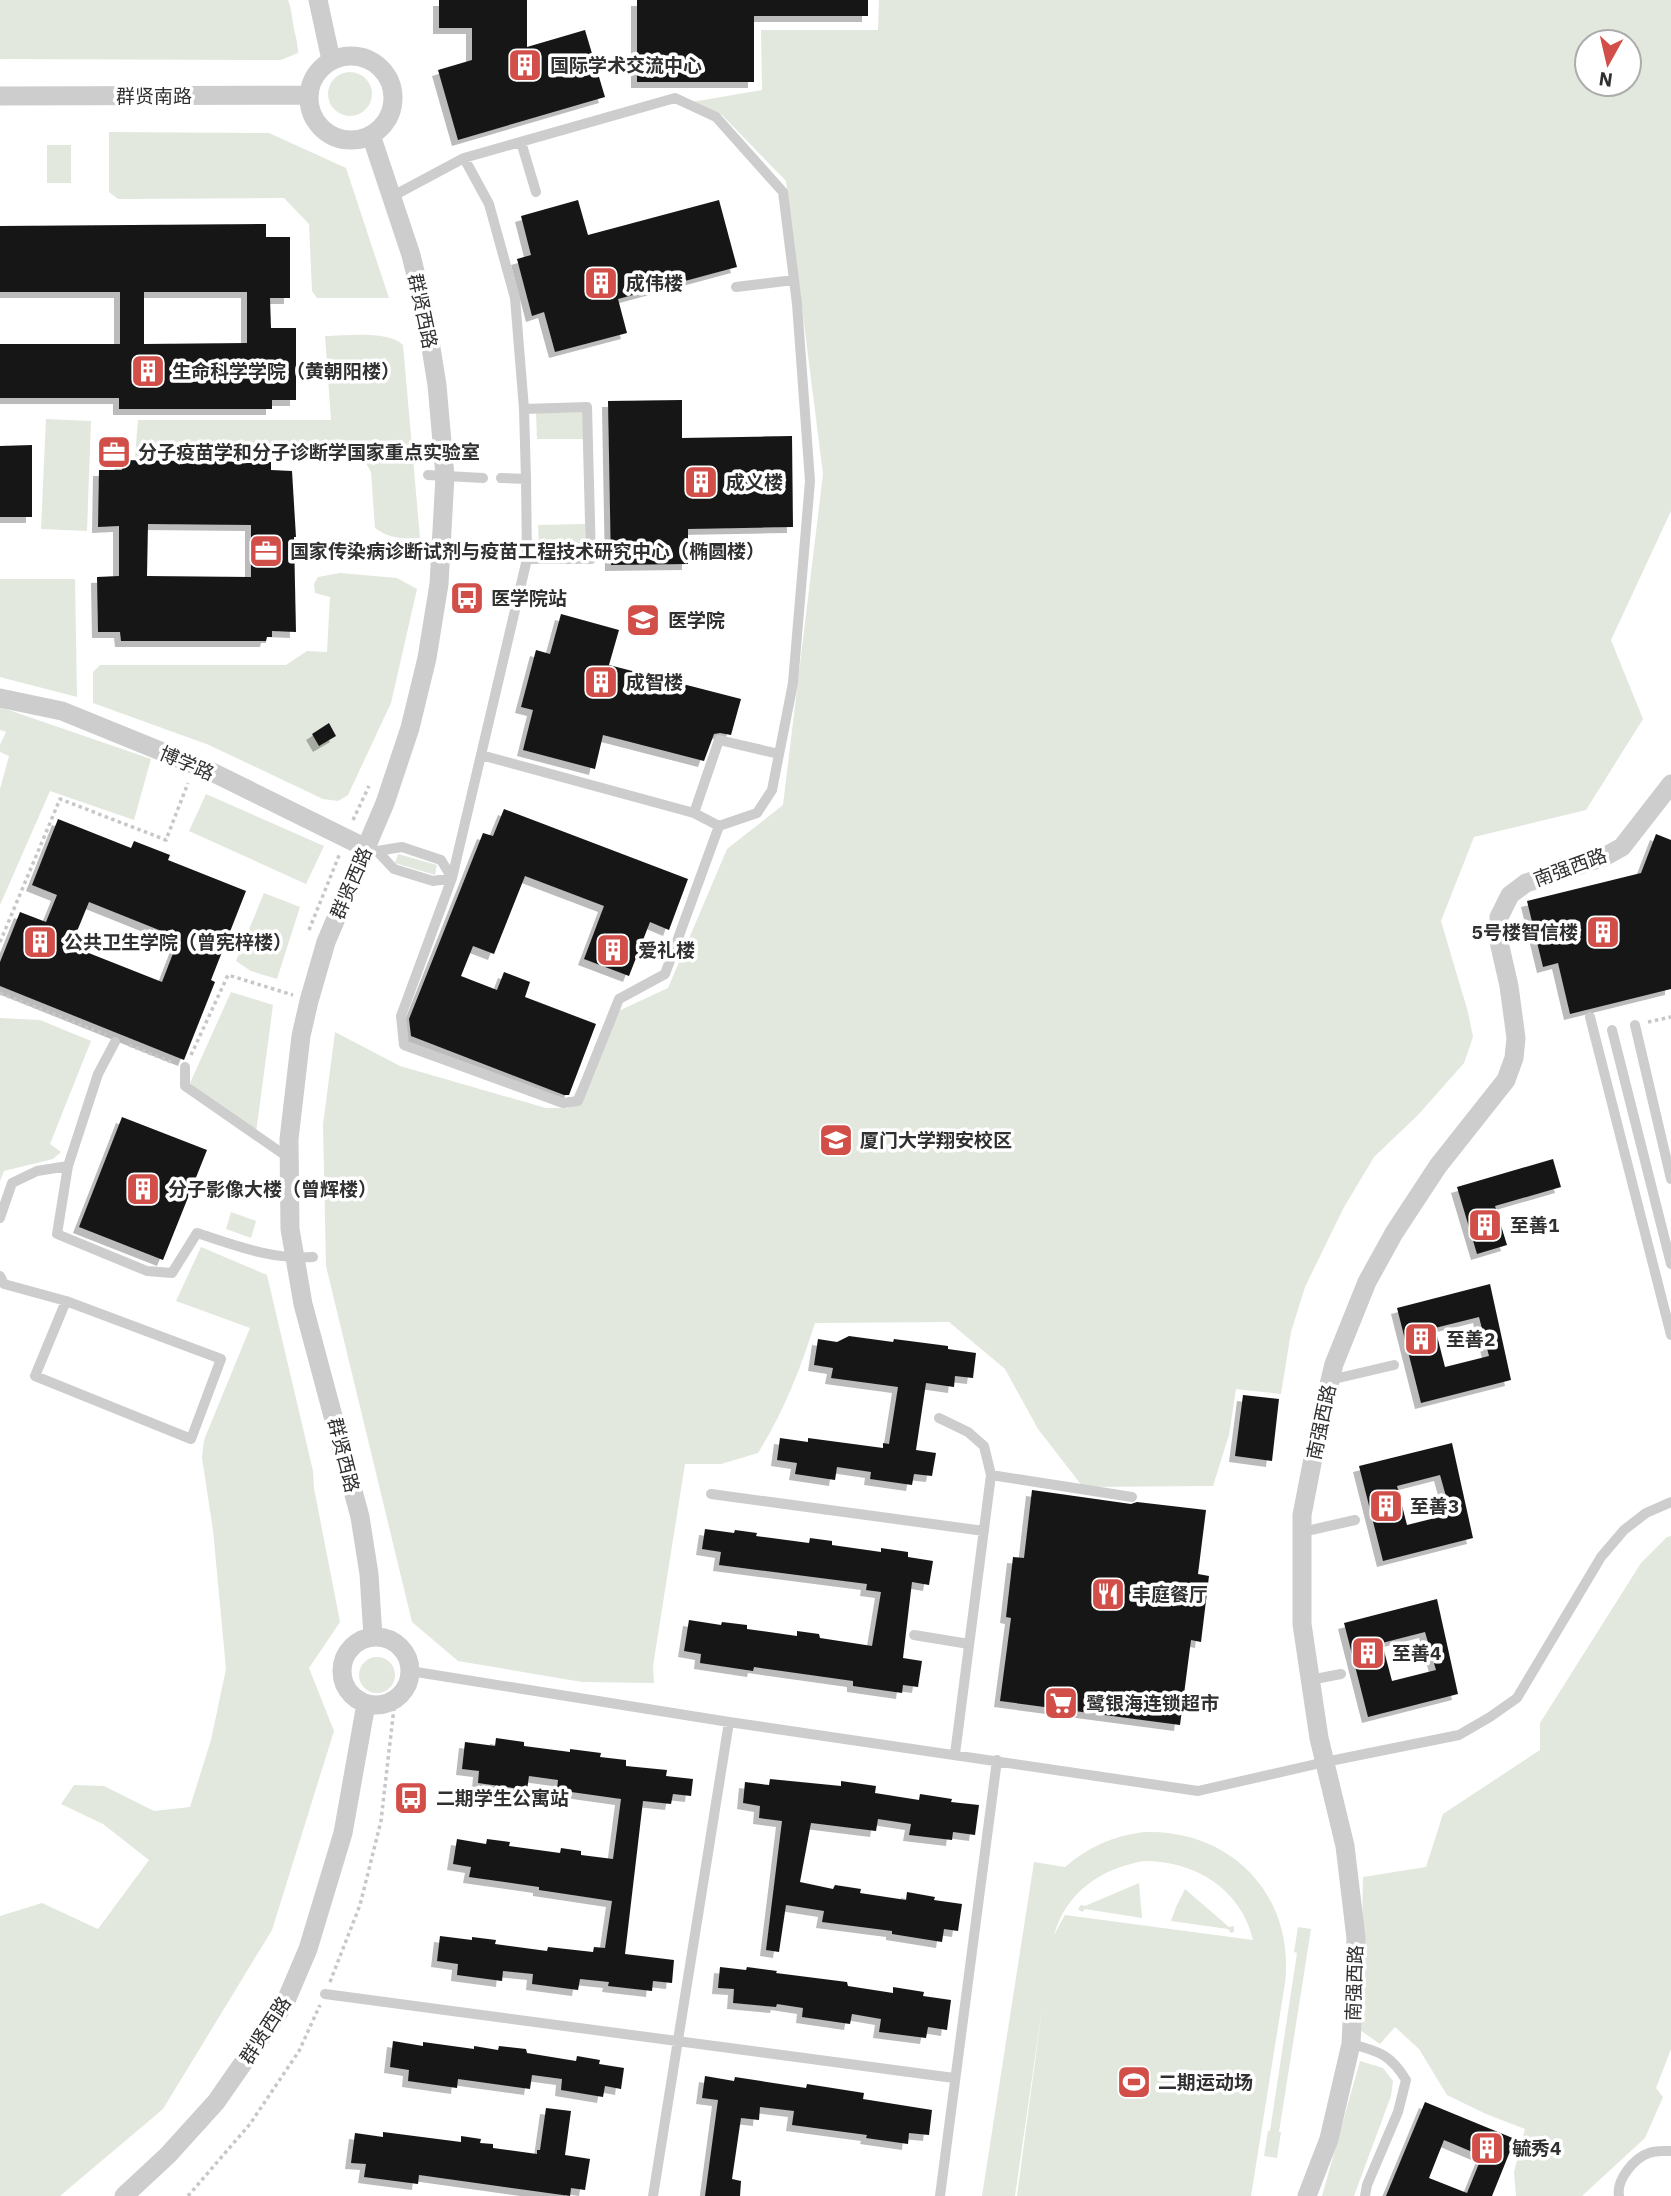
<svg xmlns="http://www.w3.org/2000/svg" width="1671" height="2196" font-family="'IBM Plex Sans','Noto Sans SC',sans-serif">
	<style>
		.green { fill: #e2e8dd; fill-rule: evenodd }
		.building { fill: #171717; fill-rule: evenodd; filter: url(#shadow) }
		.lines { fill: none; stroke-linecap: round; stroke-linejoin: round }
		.path { stroke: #c7c7c7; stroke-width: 3.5; stroke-dasharray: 3.5 3.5; stroke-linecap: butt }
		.lane { stroke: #cdcdcd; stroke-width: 10 }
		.street { stroke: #cdcdcd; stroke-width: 19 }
		.labels { text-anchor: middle; stroke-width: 7; stroke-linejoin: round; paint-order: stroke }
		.poi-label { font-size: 19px; font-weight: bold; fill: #303030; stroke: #fff; text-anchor: start }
		.street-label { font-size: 19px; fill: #303030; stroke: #fff }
	</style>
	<defs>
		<filter id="shadow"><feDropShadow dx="-6" dy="6" stdDeviation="0" flood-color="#0004"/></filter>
	</defs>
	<rect width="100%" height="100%" fill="#fff"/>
	<!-- green -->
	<path class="green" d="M0,0H288C292,10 292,19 294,29C296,38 298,44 298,53L281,60L0,59Z
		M879,0H1671V511L1611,640L1643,719L1586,810L1474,837L1441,921L1468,1012L1473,1037L1464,1063L1418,1115L1374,1157L1343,1209L1305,1287L1291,1332L1281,1394L1236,1389L1229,1435L1213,1486L1083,1487L1038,1429L1005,1369L949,1322L815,1323C800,1370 784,1411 758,1453L721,1464H685L653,1666L654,1683L582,1682L458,1661L412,1622L326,1266L323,1125L335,1032L400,1066L546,1108H568L612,1014L668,988L727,849L783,805L823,474L786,181L722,115L686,103L762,90L761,30H878ZM1587,42H1629V84H1587Z
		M328 94a22 22 0 1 1 44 0a22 22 0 1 1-44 0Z
		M109,132L269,133L346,168L389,298H317L312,291L309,224L284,198L118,199L109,192Z
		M47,145H71V183H47Z
		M325,336C347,336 387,330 403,345L420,538C402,539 390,539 375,528L371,472L363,458L336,453L135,457L138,420H331Z
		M583,412L584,439H537L536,413Z
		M46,419L91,421L87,531L41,529Z
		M585,524V550L539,551L538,525Z
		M340,573L397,578L417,589L391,703L348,795L338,801L323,799L209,745L93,703V672L100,665H286L307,651L327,652L330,597L315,593L314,584L318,577Z
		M0,579H75L77,697L0,677Z
		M0,707L151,759L134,820L50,791L0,905V789L9,756L0,752V745L6,732L0,730Z
		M206,794L324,846L306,884L189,831Z
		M398,854L437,865L435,875L395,863Z
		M264,893L300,907L277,979L251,971L236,961Z
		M231,992L273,1005L256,1133L210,1104L190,1083Z
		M0,1018L40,1020L91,1041L50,1144L61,1152L53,1159L4,1171L0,1181Z
		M231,1212L256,1221L251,1238L226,1229Z
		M201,1247L267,1275L313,1471L314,1488L340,1622L309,1668L334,1731L272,1930L163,2109L60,2196H0V1916L42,1903L98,1929L149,1860L103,1824L61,1804L74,1785L104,1786L154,1811L190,1807L211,1740L226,1669L213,1530L202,1458L204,1440L250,1328L176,1301Z
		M1671,1536V2049L1656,2088L1663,2097L1645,2138L1582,2196H1516L1514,2172L1525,2129L1486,2114L1447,2095L1419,2049L1395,2027L1380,2044L1360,2030L1363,1877L1426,1867L1443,1814L1540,1750V1723L1641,1563L1667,1537Z
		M359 1675a18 18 0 1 1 36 0a18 18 0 1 1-36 0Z
		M1144,1832C1231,1829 1295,1895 1285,1983L1251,2196H1017L1043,2002L1015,2196H982L1034,1862L1065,1867C1088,1847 1113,1836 1144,1832ZM1144,1861C1194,1861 1241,1888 1253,1940L1065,1915L1054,1935C1066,1892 1102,1868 1144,1861Z
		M1139,1883L1142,1918L1085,1909L1082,1912L1078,1909L1081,1905L1085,1906Z
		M1185,1889L1229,1927L1234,1926V1932L1231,1933L1228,1929L1171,1921L1176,1907Z
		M1298,1927L1311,1929L1279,2132H1281L1277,2158L1264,2156L1268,2131H1270L1297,1953L1294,1952Z
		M1360,2061L1383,2068L1393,2081L1391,2096L1354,2196H1322Z"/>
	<!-- building -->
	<path class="building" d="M439,0H527V47L585,30L605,97L458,140L438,70L472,60V28H439Z
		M637,0H868V16H754V82H637Z
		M578,200L588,235L719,200L737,267L618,299L627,333L555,352L544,312L532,316L517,259L531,255L521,216Z
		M266,224V237H290V298H270L271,328H296V400H272V409H119V398H0V344H120V292H0V226ZM144,292H247V343L144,344Z
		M682,400V438L792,436L793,527L688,529V564L611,565L608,401Z
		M32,445V517H0V446Z
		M120,460L271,462V470L292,471L296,537H294L296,632L272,631V637H267L266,641H121L120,632H98L97,577L119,576V526L98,527L99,470H122ZM148,524L251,525V577L147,576Z
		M561,614L619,630L609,665L741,699L731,735L720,733L714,734L704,761L603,735L595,769L523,750L533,710L521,707L536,650L550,654Z
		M329,723L336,736L319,746L312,734Z
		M504,809L688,879L669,930L650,922L629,976L584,959L604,906L525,876L494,954L473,946L461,976L497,990L504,972L530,982L525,997L596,1024L569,1095H564L411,1036L409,1019L483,833L493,836Z
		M58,819L131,848L134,841L170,855L168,860L246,891L211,980L215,982L184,1060L0,986V962L20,912L46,922L57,895L32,885ZM89,902L179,938L162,982L71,946Z
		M1656,834L1671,840V989L1570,1014L1558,963L1543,967L1527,901L1641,873Z
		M122,1117L207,1150L163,1260L79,1227Z
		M1553,1159L1561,1187L1495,1206L1507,1245L1477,1254L1457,1187Z
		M1490,1284L1511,1380L1421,1403L1397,1308ZM1479,1317L1489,1356L1445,1367L1435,1328Z
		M849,1336L893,1342L894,1339L948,1346V1349L976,1353L973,1378L955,1376L954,1387L926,1383L916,1450L936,1453L932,1476L914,1474L912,1485L870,1479L871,1472L837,1467L835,1480L795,1474L797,1463L777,1460L780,1438L808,1442V1438L883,1448V1443L889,1444L898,1387L831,1378L833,1368L814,1365L818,1339L837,1342Z
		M1243,1395L1279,1399L1272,1461L1235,1456Z
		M1452,1443L1473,1538L1383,1561L1359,1466ZM1440,1475L1451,1514L1407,1525L1397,1486Z
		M1032,1490L1131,1504L1137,1502L1206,1510L1198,1574L1209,1576L1201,1642L1191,1640L1180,1725L1000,1701L1011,1618L1006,1617L1013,1557L1024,1558Z
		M705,1529L734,1533L735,1530L757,1533L756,1536L809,1543L810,1538L832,1541V1545L881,1552V1548L908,1552V1557L933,1561L929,1585L912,1582L903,1658L922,1661L918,1687L903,1685L902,1693L853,1686V1681L754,1667L753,1671L700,1663L701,1654L684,1651L689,1620L721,1625L722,1622L747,1625V1629L797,1636V1631L819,1634L820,1638L872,1646L881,1592L866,1590L867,1584L719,1565L721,1552L702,1549Z
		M1437,1599L1458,1694L1368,1717L1344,1623ZM1425,1632L1436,1670L1392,1681L1382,1643Z
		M496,1738L524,1742V1746L570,1752V1749L601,1753L600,1757L626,1760V1766L667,1770L666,1776L693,1779L691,1796L673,1794L671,1804L643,1801L625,1954L674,1960L672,1983L653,1981L652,1991L608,1986L609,1982L580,1979L578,1990L532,1984L533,1974L503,1971L502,1981L457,1975L458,1964L437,1961L440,1936L472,1940V1937L496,1940L495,1944L547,1951L548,1947L593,1952L594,1947L605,1948L612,1901L539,1890V1887L469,1877L471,1867L453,1864L457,1839L486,1844L487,1839L510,1842L509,1846L560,1853L561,1848L581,1851V1855L613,1859L621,1799L557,1790L558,1780L529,1776L527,1790L478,1783L479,1771L462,1769L465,1742L495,1746Z
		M770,1779L841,1786V1781L876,1786L875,1793L919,1800L920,1794L952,1799L951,1802L979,1805L975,1835L953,1832L952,1840L909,1835L911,1824L878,1819L876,1831L811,1823L800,1882L833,1889L835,1885L861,1889L860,1893L906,1900L907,1892L935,1897L934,1900L962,1904L958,1931L944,1929L942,1942L892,1934V1931L822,1922L824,1911L786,1905L779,1952L766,1950L782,1821L759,1818L760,1806L743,1803L745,1782L769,1785Z
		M720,1967L746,1970L747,1967L777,1971L776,1973L847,1982L848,1986L893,1993V1987L924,1992L923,1996L951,2000L947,2030L928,2027L926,2038L879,2032L881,2019L852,2014L850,2024L802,2017L803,2008L777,2004L776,2007L733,2003L734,1989L718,1988Z
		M393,2041L423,2046V2042L474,2049V2046L498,2050L499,2046L526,2049L527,2053L576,2061L577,2056L600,2060L599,2064L624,2068L621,2089L605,2086L603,2097L561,2090L562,2079L532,2075L530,2089L458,2079L457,2088L408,2081L409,2070L390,2067Z
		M705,2076L734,2081L735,2077L806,2088L807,2084L864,2093L863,2099L932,2110L929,2135L909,2133L908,2144L866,2138L867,2135L792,2125L794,2111L760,2107L759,2120L741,2118L732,2179L741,2181L740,2196H705L718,2100L702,2098Z
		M1425,2102L1515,2139L1492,2196H1386ZM1444,2140L1482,2156L1467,2193L1429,2178Z
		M546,2108L571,2111L565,2155L590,2159L585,2190L571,2188L570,2196L419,2175L418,2184L364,2177L366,2164L351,2163L355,2133L383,2137V2132L461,2142V2136L481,2139L480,2143L493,2144V2148L537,2154V2150H540Z"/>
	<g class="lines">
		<!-- path -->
		<path class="path" d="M353,820L369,786
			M309,930L340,853
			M0,942L60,799L166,840L188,783
			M0,993L106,1035
			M1648,1022L1671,1017
			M129,1045L174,1063
			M191,1055L228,975L293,995
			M330,1982L360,1905L381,1821L395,1699
			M188,2196L250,2124L299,2051L320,2005"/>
		<!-- lane -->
		<path class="lane" d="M521,142L536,192
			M464,158L489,204L515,298L524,409L526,479L501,478
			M391,197L464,158L675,98L716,117L783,192L797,304L810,481L793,683L772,790L757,813L719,826
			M736,287L794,280
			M524,409L587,407L591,559H527L526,479
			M428,475L483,478
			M481,755L452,878L401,1016L404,1045L563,1103L578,1101L619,999L665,974L719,826L694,813L481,755L527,559
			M694,813L719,740L779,754
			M366,848L377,851L402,847L441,860L452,878L433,881L394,869L377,851
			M1590,1017L1671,1335
			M1635,1025L1671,1179
			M1612,1030L1671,1264
			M185,1067V1086L289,1158
			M68,1166L57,1234L147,1271L172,1273L197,1233C234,1245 272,1260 313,1257
			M0,1218L12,1183L37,1171L68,1166L98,1074L115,1042
			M0,1276L4,1284L66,1301L221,1359L191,1439L35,1376L66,1301
			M1330,1380L1394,1365
			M939,1418L968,1432L984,1446L991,1475L955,1754
			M991,1475L1132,1497
			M711,1494L984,1531
			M1302,1532L1355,1520
			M914,1635L969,1644
			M410,1671L729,1722L1198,1791L1325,1762L1459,1735L1490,1717L1517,1698L1601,1557L1624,1530L1646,1513L1671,1502
			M1310,1680L1341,1674
			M325,1994L954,2078
			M1351,2044C1379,2051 1391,2055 1406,2080L1398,2112L1367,2185L1365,2196
			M653,2196L729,1722
			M940,2196L997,1760
			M1619,2196C1616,2180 1634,2158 1649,2153C1655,2150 1664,2151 1671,2151"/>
		<!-- street -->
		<path class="street" d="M318,0L331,60
			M309 98a42 42 0 1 1 84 0a42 42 0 1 1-84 0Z
			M0,96L309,95
			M371,135L411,255L426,317L437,385L445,476L439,584L427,658L410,728L385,803L326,942L309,1001L301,1036L289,1139L290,1229L303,1304L360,1517L369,1574L373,1637
			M0,698L62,711L212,772L366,848
			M342 1671a34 34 0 1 1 68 0a34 34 0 1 1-68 0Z
			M124,2196L168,2155L216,2102L285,2003L308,1949L343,1833L366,1704
			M1307,2196L1329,2139L1351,2044L1356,1938L1345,1846L1319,1738L1302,1624V1515L1320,1422L1334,1364L1367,1282L1394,1233L1438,1166L1506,1080L1514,1058L1516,1038L1509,986L1499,942V917L1510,895L1526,883L1604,857L1622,847L1671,784"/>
	</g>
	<!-- icons -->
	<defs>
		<g id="building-square" transform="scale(1.75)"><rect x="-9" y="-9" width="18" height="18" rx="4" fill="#d24e48" stroke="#fff"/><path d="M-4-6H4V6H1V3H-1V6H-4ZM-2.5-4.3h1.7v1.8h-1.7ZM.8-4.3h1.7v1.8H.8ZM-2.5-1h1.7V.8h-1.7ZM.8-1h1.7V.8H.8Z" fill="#fff"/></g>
		<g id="office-square" transform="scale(1.75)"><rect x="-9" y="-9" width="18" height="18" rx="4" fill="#d24e48" stroke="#fff"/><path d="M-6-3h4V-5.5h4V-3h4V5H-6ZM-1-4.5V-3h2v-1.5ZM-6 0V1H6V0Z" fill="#fff"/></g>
		<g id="bus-square" transform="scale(1.75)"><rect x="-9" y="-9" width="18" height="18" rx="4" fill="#d24e48" stroke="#fff"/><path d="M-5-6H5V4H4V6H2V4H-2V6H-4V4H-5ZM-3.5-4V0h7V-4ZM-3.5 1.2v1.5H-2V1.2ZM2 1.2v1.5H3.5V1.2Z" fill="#fff"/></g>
		<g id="university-square" transform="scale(1.75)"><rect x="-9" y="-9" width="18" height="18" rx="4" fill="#d24e48" stroke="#fff"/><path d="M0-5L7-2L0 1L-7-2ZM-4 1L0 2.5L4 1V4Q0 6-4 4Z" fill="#fff"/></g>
		<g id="restaurant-square" transform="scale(1.75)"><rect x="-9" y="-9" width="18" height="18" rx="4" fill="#d24e48" stroke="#fff"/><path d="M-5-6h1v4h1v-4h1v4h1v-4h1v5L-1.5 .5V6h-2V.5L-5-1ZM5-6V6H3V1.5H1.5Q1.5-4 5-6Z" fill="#fff"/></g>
		<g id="supermarket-square" transform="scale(1.75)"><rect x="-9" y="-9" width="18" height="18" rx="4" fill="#d24e48" stroke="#fff"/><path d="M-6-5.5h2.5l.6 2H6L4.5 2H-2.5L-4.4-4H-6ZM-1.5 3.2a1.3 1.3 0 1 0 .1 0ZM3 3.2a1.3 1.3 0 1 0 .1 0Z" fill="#fff"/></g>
		<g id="stadium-square" transform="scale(1.75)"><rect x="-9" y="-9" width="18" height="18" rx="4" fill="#d24e48" stroke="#fff"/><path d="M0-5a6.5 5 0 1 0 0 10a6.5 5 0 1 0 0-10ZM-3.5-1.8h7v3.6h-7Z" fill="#fff"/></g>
	</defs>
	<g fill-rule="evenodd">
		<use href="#building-square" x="525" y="65"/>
		<use href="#building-square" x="601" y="283"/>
		<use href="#building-square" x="148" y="371"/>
		<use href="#office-square" x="114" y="452"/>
		<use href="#building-square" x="701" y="482"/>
		<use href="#office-square" x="266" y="551"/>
		<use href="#bus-square" x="467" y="598"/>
		<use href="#university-square" x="643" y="620"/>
		<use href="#building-square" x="601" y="682"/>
		<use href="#building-square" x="1603" y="932"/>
		<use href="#building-square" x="40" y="942"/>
		<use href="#building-square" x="613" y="950"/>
		<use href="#university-square" x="836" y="1140"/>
		<use href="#building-square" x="143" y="1189"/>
		<use href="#building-square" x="1485" y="1225"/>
		<use href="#building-square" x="1421" y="1339"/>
		<use href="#building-square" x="1386" y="1506"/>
		<use href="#restaurant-square" x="1108" y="1594"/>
		<use href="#building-square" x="1368" y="1653"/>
		<use href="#supermarket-square" x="1061" y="1703"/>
		<use href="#bus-square" x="411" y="1798"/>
		<use href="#stadium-square" x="1134" y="2082"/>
		<use href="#building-square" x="1487" y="2148"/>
	</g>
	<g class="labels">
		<!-- poi labels -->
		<g class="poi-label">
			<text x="550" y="72">国际学术交流中心</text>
			<text x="626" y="290">成伟楼</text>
			<text x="172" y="378">生命科学学院（黄朝阳楼）</text>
			<text x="138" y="459">分子疫苗学和分子诊断学国家重点实验室</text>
			<text x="726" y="489">成义楼</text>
			<text x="290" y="558">国家传染病诊断试剂与疫苗工程技术研究中心（椭圆楼）</text>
			<text x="491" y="605">医学院站</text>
			<text x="668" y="627">医学院</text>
			<text x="626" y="689">成智楼</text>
			<text x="1578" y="939" text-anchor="end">5号楼智信楼</text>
			<text x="64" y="949">公共卫生学院（曾宪梓楼）</text>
			<text x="638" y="957">爱礼楼</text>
			<text x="860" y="1147">厦门大学翔安校区</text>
			<text x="168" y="1196">分子影像大楼（曾辉楼）</text>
			<text x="1510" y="1232">至善1</text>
			<text x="1446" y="1346">至善2</text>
			<text x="1410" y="1513">至善3</text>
			<text x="1132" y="1601">丰庭餐厅</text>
			<text x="1392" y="1660">至善4</text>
			<text x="1086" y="1710">鹭银海连锁超市</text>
			<text x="436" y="1805">二期学生公寓站</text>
			<text x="1158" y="2089">二期运动场</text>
			<text x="1512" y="2155">毓秀4</text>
		</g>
		<!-- street labels -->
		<g class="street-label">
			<text x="154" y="103">群贤南路</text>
			<text transform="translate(423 311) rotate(78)" y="7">群贤西路</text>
			<text transform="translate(187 763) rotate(23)" y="7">博学路</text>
			<text transform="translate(1570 867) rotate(-20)" y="7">南强西路</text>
			<text transform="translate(351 883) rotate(-67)" y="7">群贤西路</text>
			<text transform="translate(1321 1422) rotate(-78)" y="7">南强西路</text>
			<text transform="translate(344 1455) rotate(76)" y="7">群贤西路</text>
			<text transform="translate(1354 1983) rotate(-88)" y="7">南强西路</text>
			<text transform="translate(265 2030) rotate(-57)" y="7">群贤西路</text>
		</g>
	</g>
	<!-- north arrow -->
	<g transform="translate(1608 63) rotate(188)"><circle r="33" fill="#ffffff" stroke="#acacac" stroke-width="2"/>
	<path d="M0-5L12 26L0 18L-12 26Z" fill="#d24e48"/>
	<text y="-10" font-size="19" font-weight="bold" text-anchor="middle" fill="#303030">N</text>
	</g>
</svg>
